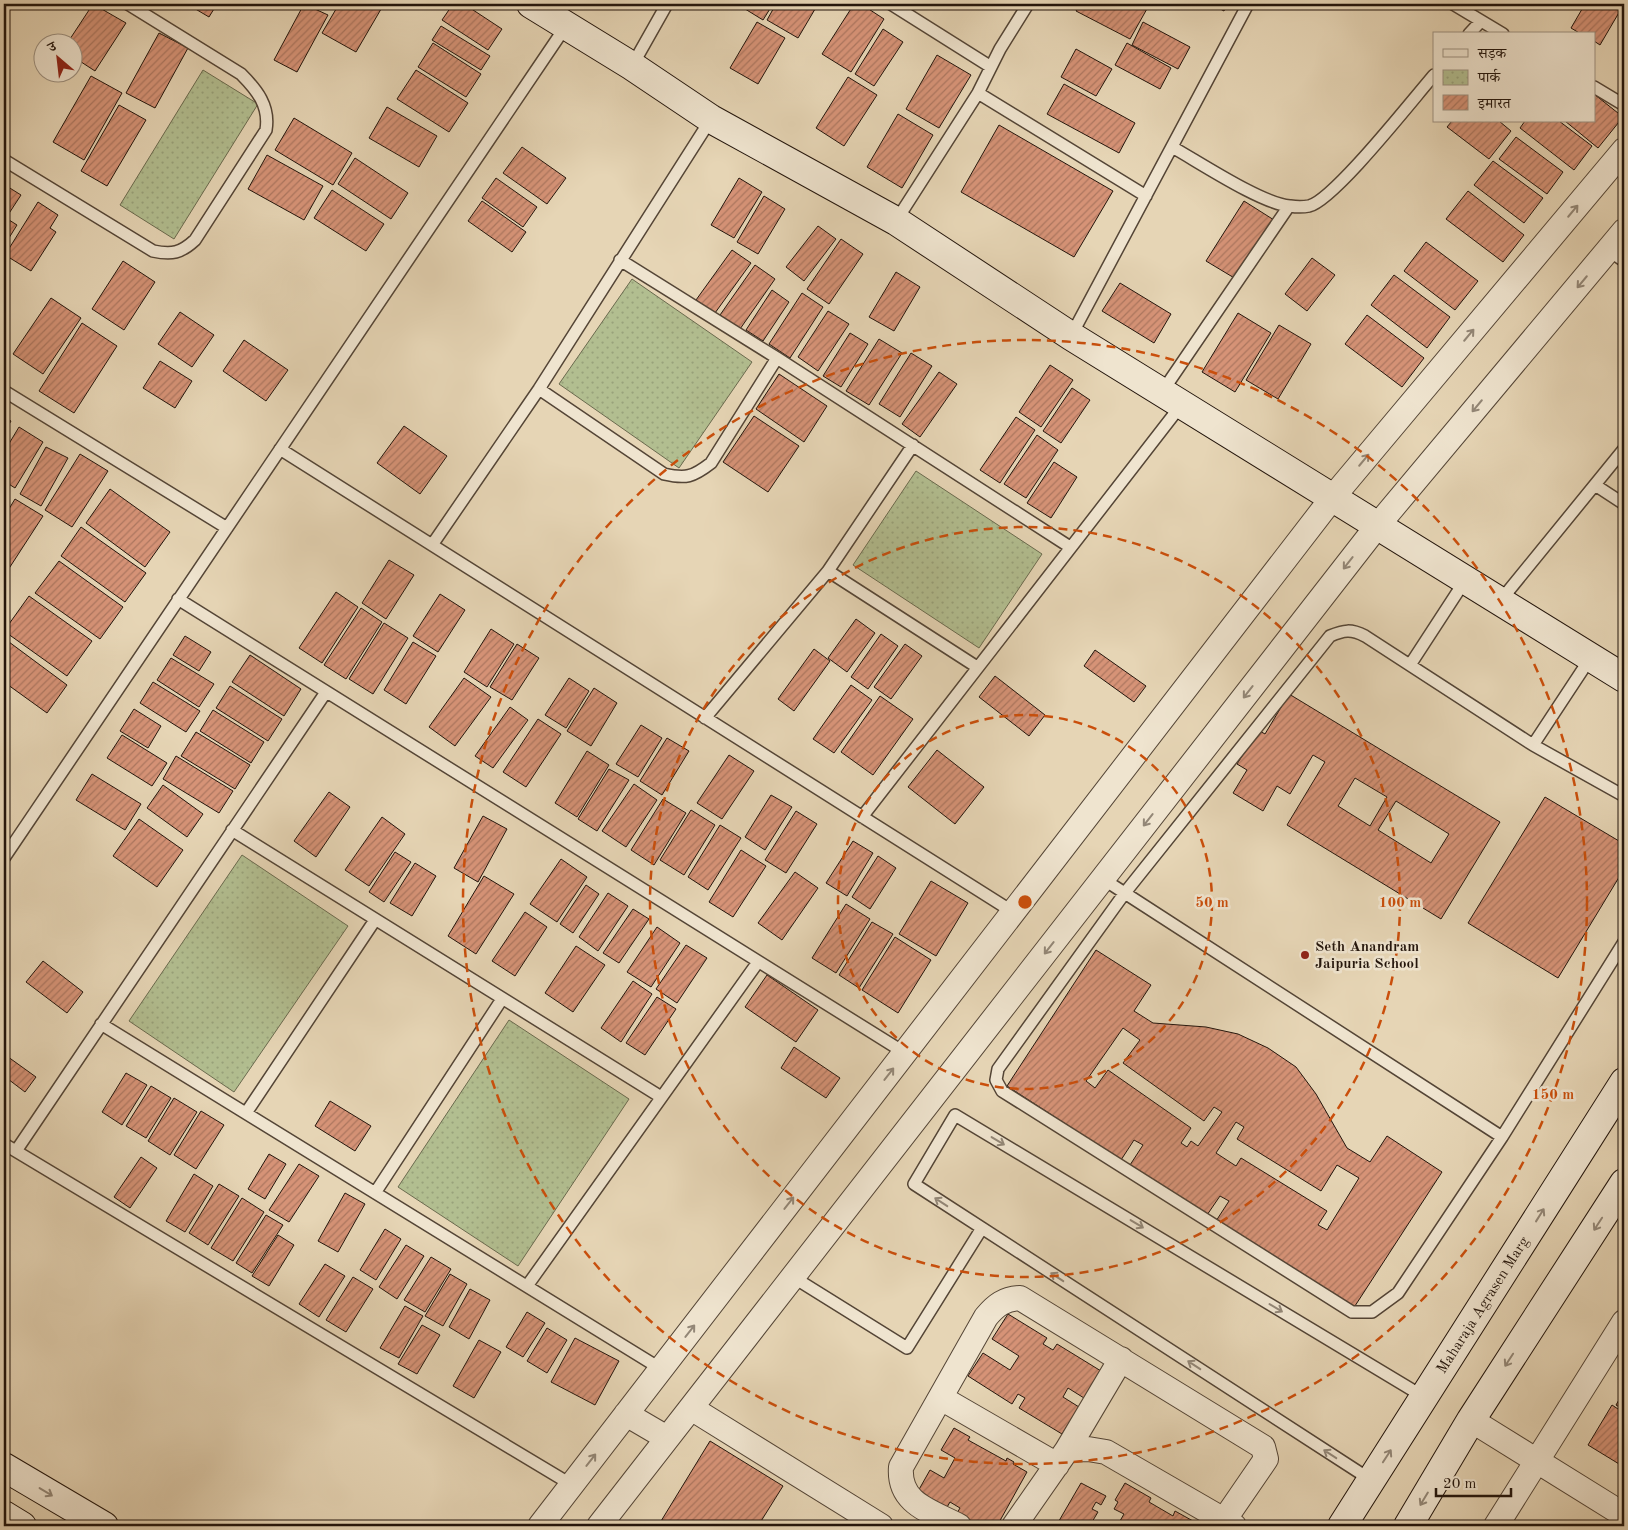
<svg xmlns="http://www.w3.org/2000/svg" width="1628" height="1530" font-family="'Old Standard TT','Noto Serif Devanagari',serif">
	<style>
		.park { fill: url(#park-dots); stroke: #6a6a4e }
		.building { fill: url(#building-hatch); stroke: #23150c; fill-rule: evenodd }
		.lines { fill: none; stroke-linecap: round; stroke-linejoin: round }
		.lane-casing { stroke: #544536; stroke-width: 14 }
		.street-casing { stroke: #544536; stroke-width: 26 }
		.secondary-casing { stroke: #23150c; stroke-width: 30 }
		.lane { stroke: #efe4cf; stroke-width: 11 }
		.street { stroke: #efe4cf; stroke-width: 24 }
		.secondary { stroke: #efe4cf; stroke-width: 28 }
		.oneway { stroke: #938777 }
		.ring { fill: none; stroke: #ca4f0c; stroke-width: 2.5; stroke-dasharray: 9 6 }
		.poi-dot { fill: #8f2418; stroke: #efe4cf; stroke-width: 2 }
		.labels { text-anchor: middle; stroke-width: 5; stroke-linejoin: round; paint-order: stroke }
		.poi-label { font-size: 15px; font-weight: bold; fill: #23150c; stroke: #efe4cf; text-anchor: start }
		.street-label { font-size: 15px; fill: #23150c; stroke: #efe4cf }
		.centre { fill: #ca4f0c; stroke: #efe4cf; stroke-width: 2.5 }
		.ring-label { font-size: 15px; text-anchor: middle; font-weight: bold; fill: #ca4f0c; stroke: #efe4cf; stroke-width: 5; stroke-linejoin: round; paint-order: stroke }
	</style>
	<defs>
		<pattern id="park-dots" width="8" height="8" patternUnits="userSpaceOnUse" patternTransform="scale(1.25)"><rect width="8" height="8" fill="#b2be90"/><path d="M2 2h.1M6 6h.1" fill="none" stroke="#99a27b" stroke-width="1.8" stroke-linecap="round"/></pattern>
		<pattern id="building-hatch" width="6" height="6" patternUnits="userSpaceOnUse" patternTransform="scale(1.25)"><rect width="6" height="6" fill="#d69377"/><path d="M-1 1l2-2M0 6l6-6M5 7l2-2" fill="none" stroke="#ad7760"/></pattern>
	</defs>
	<rect width="100%" height="100%" fill="#e6d5b5"/>
	<filter id="stains"><feTurbulence type="fractalNoise" baseFrequency=".004" numOctaves="4"/><feColorMatrix values="0 0 0 0 .2 0 0 0 0 .09 0 0 0 0 .02 0 0 0 .5 -.17"/></filter>
	<radialGradient id="worn" r=".72"><stop offset=".6" stop-color="#630" stop-opacity="0"/><stop offset="1" stop-color="#630" stop-opacity=".3"/></radialGradient>
	<!-- park -->
	<path class="park" d="M203,70L258,104L174,239L120,205Z
		M632,279L752,362L679,468L559,384Z
		M916,471L1042,554L979,648L853,565Z
		M242,855L348,926L234,1092L129,1021Z
		M509,1020L629,1099L518,1266L398,1187Z"/>
	<!-- building -->
	<path class="building" d="M93,4L126,23L95,71L72,56V42H68Z
		M187,4H217L209,17Z
		M304,4L328,15L297,72L274,60Z
		M339,4H384L356,52L322,33Z
		M453,4H464L502,29L488,50L442,20Z
		M737,4H773L763,20Z
		M776,4H818L798,38L767,20Z
		M854,4H861L884,19L851,72L822,54Z
		M948,4H960L957,9Z
		M1080,4H1142L1148,7L1130,39L1076,11Z
		M1211,4H1227L1224,11Z
		M1585,4H1624L1600,45L1594,41V34H1581L1571,28Z
		M757,22L785,38L758,84L730,68Z
		M1143,22L1190,47L1178,69L1132,45Z
		M441,26L490,56L481,70L432,40Z
		M883,29L903,42L874,86L855,74Z
		M159,33L188,48L155,108L126,93Z
		M433,43L481,74L466,97L418,67Z
		M1127,43L1171,68L1160,89L1115,65Z
		M1076,49L1112,69L1096,96L1061,77Z
		M937,55L971,75L939,128L906,109Z
		M416,70L468,103L449,132L397,99Z
		M91,76L122,93L84,160L53,142Z
		M848,77L877,95L844,146L816,128Z
		M1064,84L1135,123L1119,153L1047,114Z
		M1594,94L1623,117L1598,148L1565,121H1594Z
		M119,105L146,120L107,186L81,171Z
		M387,107L437,136L419,167L369,138Z
		M898,114L933,135L902,188L867,167Z
		M294,118L352,153L333,185L275,150Z
		M1452,121H1499L1511,131L1489,159L1447,127Z
		M1525,121H1559L1592,146L1574,170L1520,128Z
		M999,125L1113,191L1074,257L961,192Z
		M1516,137L1563,172L1547,194L1499,159Z
		M522,147L566,178L547,204L503,173Z
		M267,155L323,186L304,220L248,189Z
		M355,158L408,193L391,219L338,184Z
		M1493,161L1543,198L1524,223L1474,185Z
		M496,178L537,207L523,227L482,198Z
		M739,178L762,192L734,238L711,225Z
		M5,185L21,195L6,218L17,225L4,246Z
		M332,190L384,224L366,251L314,218Z
		M1468,191L1524,235L1503,262L1446,219Z
		M764,196L785,209L758,254L737,242Z
		M482,201L526,232L512,252L468,221Z
		M1244,201L1274,220L1236,279L1206,261Z
		M38,202L58,215L50,228L56,232L31,271L5,255Z
		M818,226L836,239L804,281L786,267Z
		M841,239L863,254L829,304L807,289Z
		M1426,242L1478,281L1455,310L1404,271Z
		M732,250L751,263L715,313L696,300Z
		M1312,258L1335,275L1307,311L1285,294Z
		M123,261L155,282L124,330L92,309Z
		M755,265L775,279L740,329L720,315Z
		M896,272L920,287L894,331L869,317Z
		M1394,275L1450,317L1427,348L1371,305Z
		M1120,283L1171,314L1154,343L1102,311Z
		M772,290L789,302L763,341L746,330Z
		M802,293L823,307L790,358L769,344Z
		M51,298L81,318L43,374L13,354Z
		M828,311L849,324L818,371L798,357Z
		M180,312L214,335L192,367L158,344Z
		M1238,313L1271,333L1235,392L1202,372Z
		M1367,315L1424,358L1402,387L1345,344Z
		M82,323L117,346L74,413L39,391Z
		M1279,325L1311,344L1278,399L1246,380Z
		M850,333L868,344L841,387L823,376Z
		M879,339L902,353L869,405L846,391Z
		M244,340L288,370L266,401L223,371Z
		M911,353L932,366L900,417L879,404Z
		M160,361L192,381L175,408L143,388Z
		M1050,365L1073,380L1041,427L1019,412Z
		M939,372L957,384L920,437L902,424Z
		M779,374L827,406L804,442L756,409Z
		M1072,388L1090,400L1061,443L1043,431Z
		M754,416L799,446L768,492L723,462Z
		M4,417L11,421L4,433Z
		M1016,417L1035,430L1000,483L980,470Z
		M404,426L447,456L420,494L377,463Z
		M19,427L43,442L15,488L4,481V452Z
		M1037,435L1058,450L1026,498L1004,484Z
		M46,447L68,458L41,506L20,494Z
		M80,454L108,471L72,527L45,510Z
		M1054,462L1077,477L1051,518L1027,503Z
		M110,489L170,532L145,567L86,523Z
		M15,499L43,516L8,570L4,568V517Z
		M81,527L146,573L125,602L61,556Z
		M389,560L414,575L386,619L362,603Z
		M59,561L123,607L100,639L35,593Z
		M336,592L358,607L322,663L299,648Z
		M440,594L465,610L438,652L413,636Z
		M29,596L92,641L67,676L4,631Z
		M361,608L382,622L346,679L324,665Z
		M856,619L875,633L847,672L828,658Z
		M384,623L408,638L373,694L349,679Z
		M491,629L514,644L487,687L464,672Z
		M881,634L898,646L868,689L851,677Z
		M185,636L211,652L199,671L173,655Z
		M9,642L67,685L47,713L4,682V649Z
		M413,642L436,656L406,704L384,690Z
		M517,644L539,658L512,700L490,687Z
		M905,644L922,656L891,699L874,687Z
		M814,649L830,661L794,711L778,699Z
		M1095,650L1146,686L1134,702L1084,666Z
		M250,655L301,689L284,716L232,682Z
		M171,658L214,684L199,707L157,680Z
		M995,676L1045,715L1029,736L979,697Z
		M464,678L491,697L455,746L429,727Z
		M569,678L589,691L566,728L545,715Z
		M153,682L200,711L186,732L140,703Z
		M851,685L872,700L834,753L813,739Z
		M230,686L282,719L268,741L216,708Z
		M594,688L617,703L591,746L567,731Z
		M1289,694L1500,822L1441,919L1287,825L1325,762L1313,755L1290,794L1277,786L1263,811L1233,793L1247,770L1237,764L1258,730L1265,734ZM1355,778L1387,797L1370,826L1338,806ZM1396,801L1449,834L1431,863L1378,830Z
		M880,696L913,719L873,775L841,752Z
		M510,707L528,720L493,768L475,756Z
		M134,709L161,726L148,748L120,731Z
		M213,710L264,742L251,763L200,731Z
		M538,719L561,734L526,787L503,772Z
		M641,725L662,738L638,777L616,764Z
		M196,732L250,765L235,789L181,756Z
		M122,735L167,763L152,786L107,758Z
		M667,738L689,751L662,795L640,781Z
		M937,750L984,787L955,824L908,787Z
		M587,751L609,765L577,817L555,803Z
		M729,755L754,771L722,819L697,803Z
		M176,756L233,791L219,813L163,779Z
		M609,769L629,780L597,831L578,819Z
		M92,774L141,804L125,830L76,800Z
		M634,784L657,800L626,847L602,831Z
		M163,785L203,814L187,837L147,808Z
		M329,792L350,807L316,857L294,841Z
		M771,795L792,807L765,850L745,837Z
		M1545,797L1624,844V869L1558,978L1468,923Z
		M663,799L686,813L654,865L631,850Z
		M691,810L715,825L684,875L660,860Z
		M796,811L817,824L786,873L765,860Z
		M483,816L507,829L478,882L454,868Z
		M382,817L405,834L369,886L345,870Z
		M139,819L183,850L157,887L113,856Z
		M720,825L741,838L708,890L688,877Z
		M853,841L873,853L847,896L826,883Z
		M741,850L766,866L733,917L709,902Z
		M395,852L411,862L384,902L369,892Z
		M878,856L896,868L870,909L852,897Z
		M561,859L587,877L557,922L530,904Z
		M415,863L436,876L412,916L390,903Z
		M795,872L818,888L782,940L758,923Z
		M484,876L514,894L476,954L448,936Z
		M931,881L968,903L936,956L899,934Z
		M586,885L599,894L573,933L560,924Z
		M608,893L628,906L598,951L579,937Z
		M846,904L870,919L836,973L812,958Z
		M633,909L649,919L619,963L603,953Z
		M525,912L547,927L515,976L492,961Z
		M872,922L893,934L859,988L839,975Z
		M657,927L680,943L651,987L627,972Z
		M895,937L931,960L898,1013L862,990Z
		M686,945L707,958L677,1003L656,989Z
		M576,946L605,965L573,1012L545,993Z
		M1096,950L1151,985L1134,1011L1153,1023L1206,1027L1238,1034L1268,1048L1296,1067L1316,1094L1347,1148L1370,1162L1387,1136L1442,1172L1353,1309L1216,1221L1229,1201L1220,1196L1207,1215L1130,1165L1143,1145L1134,1140L1121,1160L1007,1086ZM1123,1028L1140,1040L1123,1063L1204,1121L1214,1107L1222,1112L1198,1146L1191,1141L1187,1147L1181,1143L1191,1128L1108,1070L1095,1088L1086,1081ZM1236,1122L1244,1127L1237,1139L1321,1191L1337,1165L1359,1178L1327,1230L1318,1225L1327,1211L1241,1158L1236,1166L1216,1153Z
		M43,961L83,992L67,1013L26,982Z
		M767,975L818,1010L796,1042L745,1007Z
		M633,981L652,994L621,1042L601,1028Z
		M657,997L676,1009L645,1055L626,1043Z
		M794,1047L840,1078L826,1098L781,1068Z
		M4,1054L36,1077L25,1092L4,1076Z
		M126,1073L147,1085L122,1125L102,1112Z
		M151,1086L171,1098L146,1138L126,1126Z
		M174,1098L197,1112L170,1155L148,1141Z
		M330,1101L371,1126L355,1151L315,1126Z
		M201,1111L224,1125L196,1169L174,1155Z
		M269,1154L286,1164L265,1199L248,1189Z
		M141,1157L157,1168L130,1208L114,1197Z
		M299,1164L319,1176L289,1222L269,1210Z
		M194,1174L213,1186L185,1232L166,1221Z
		M219,1184L239,1196L208,1245L189,1233Z
		M345,1193L365,1204L338,1252L318,1241Z
		M242,1198L264,1212L233,1261L211,1248Z
		M266,1215L283,1225L252,1273L236,1263Z
		M385,1229L401,1239L376,1280L360,1270Z
		M278,1235L294,1245L269,1286L252,1276Z
		M406,1245L424,1256L397,1299L379,1287Z
		M431,1257L451,1269L425,1312L404,1300Z
		M325,1264L345,1276L319,1317L299,1304Z
		M450,1274L467,1284L443,1326L425,1316Z
		M353,1277L373,1289L346,1332L326,1320Z
		M470,1289L490,1300L469,1339L449,1327Z
		M405,1306L423,1316L399,1358L380,1348Z
		M527,1312L545,1323L523,1357L506,1347Z
		M1008,1314L1047,1338L1043,1344L1053,1350L1057,1344L1101,1371L1084,1398L1068,1388L1063,1397L1079,1407L1062,1434L1019,1408L1025,1398L1018,1394L1012,1404L968,1376L983,1353L1010,1370L1019,1356L992,1339Z
		M422,1325L440,1335L417,1374L398,1364Z
		M547,1328L567,1340L547,1373L527,1361Z
		M575,1338L619,1361L595,1405L551,1382Z
		M479,1340L501,1352L474,1398L453,1386Z
		M1624,1391V1410L1616,1405Z
		M1612,1405L1624,1413V1467L1588,1445Z
		M954,1428L970,1437L968,1440L1006,1461L1007,1458L1014,1462L1013,1464L1027,1472L997,1526H977L956,1515L960,1508L950,1502L946,1509L917,1493L930,1470L944,1478L955,1458L941,1450Z
		M710,1441L783,1486L758,1526H658Z
		M1081,1483L1106,1496L1101,1505L1096,1502L1092,1509L1098,1512L1092,1522L1100,1526H1056Z
		M1125,1483L1151,1498L1149,1502L1173,1516L1175,1511L1193,1521L1190,1526H1117L1124,1514L1114,1509L1118,1502L1115,1500Z
		M1580,1521L1589,1526H1576Z"/>
	<g class="lines">
		<!-- lane casing -->
		<g class="lane-casing">
			<path id="lane" d="M891,4L991,67
				M1453,4L1503,34
				M1469,34L1481,21
				M632,66L667,4
				M1594,87L1624,105
				M978,93L1146,196
				M1172,147C1199,162 1262,204 1290,206C1296,207 1304,207 1309,206C1334,200 1413,99 1434,75
				M4,160L153,251C172,255 181,253 195,240L266,130C270,106 257,90 241,74L128,4
				M896,221L978,93L1000,49L1028,4
				M1608,250L1624,261
				M620,260L777,358L1070,547
				M1071,336L1248,4
				M539,389L664,474C686,479 693,477 711,463L777,358
				M4,391L227,528
				M1162,392L1289,206
				M913,445L828,571L977,667
				M280,449L1013,912
				M1595,485L1624,504
				M432,545L539,389L711,119
				M178,599L905,1053
				M1501,600L1624,449
				M1410,665L1466,579
				M705,718L828,571
				M1533,745L1591,657
				M1624,796L1533,745L1365,636C1351,629 1344,630 1330,636L1124,894L998,1069L996,1080L1002,1091L1352,1312H1372L1398,1293L1502,1137L1624,942
				M862,817L1182,404
				M232,830L661,1097
				M4,858L566,26
				M1103,879L1502,1137
				M101,1024L661,1369
				M246,1113L375,920
				M4,1144L572,1485
				M16,1151L326,692
				M375,1193L502,999
				M793,1277L907,1348L982,1228
				M527,1286L758,962
				M1371,1480L914,1184L955,1115L1424,1397"/>
		</g>
		<!-- street casing -->
		<g class="street-casing">
			<path id="street" d="M941,1398L1057,1465
				M691,1408L881,1526
				M626,1414L667,1438
				M1471,1420L1624,1515
				M1067,1450L1088,1449L1106,1452L1234,1526
				M540,1526L1333,497L1624,150
				M599,1526L1378,525L1624,231
				M959,1526C931,1511 898,1504 901,1467L986,1317C996,1305 1004,1299 1020,1298L1263,1447L1266,1459L1220,1526
				M1014,1526L1067,1450L1121,1359
				M1496,1526L1624,1322"/>
		</g>
		<!-- secondary casing -->
		<g class="secondary-casing">
			<g id="secondary">
				<path d="M531,4L632,66L711,119L896,221L1071,336L1624,678"/>
				<path d="M4,1467L104,1526"/>
				<path d="M4,1515L22,1526"/>
				<path id="s1" d="M1342,1526L1624,1082"/>
				<path d="M1408,1526L1471,1420L1624,1183"/>
			</g>
		</g>
		<!-- lane -->
		<use href="#lane" class="lane"/>
		<!-- street -->
		<use href="#street" class="street"/>
		<!-- secondary -->
		<use href="#secondary" class="secondary"/>
	</g>
	<!-- one-way arrows -->
	<defs><path id="oneway-shaft" d="M-6 0H5M1.5-3L5.5 0L1.5 3" fill="none" stroke-width="1.6" stroke-linecap="round" stroke-linejoin="round" transform="scale(1.25)"/></defs>
	<g class="oneway">
		<use href="#oneway-shaft" transform="translate(1573 211) rotate(-50)"/>
		<use href="#oneway-shaft" transform="translate(1582 282) rotate(130)"/>
		<use href="#oneway-shaft" transform="translate(1469 335) rotate(-50)"/>
		<use href="#oneway-shaft" transform="translate(1477 406) rotate(130)"/>
		<use href="#oneway-shaft" transform="translate(1364 460) rotate(-50)"/>
		<use href="#oneway-shaft" transform="translate(1348 563) rotate(128)"/>
		<use href="#oneway-shaft" transform="translate(1248 692) rotate(128)"/>
		<use href="#oneway-shaft" transform="translate(1148 820) rotate(128)"/>
		<use href="#oneway-shaft" transform="translate(1049 948) rotate(128)"/>
		<use href="#oneway-shaft" transform="translate(889 1074) rotate(-52)"/>
		<use href="#oneway-shaft" transform="translate(998 1141) rotate(31)"/>
		<use href="#oneway-shaft" transform="translate(941 1202) rotate(-147)"/>
		<use href="#oneway-shaft" transform="translate(789 1203) rotate(-52)"/>
		<use href="#oneway-shaft" transform="translate(1540 1215) rotate(-58)"/>
		<use href="#oneway-shaft" transform="translate(1137 1224) rotate(31)"/>
		<use href="#oneway-shaft" transform="translate(1598 1224) rotate(123)"/>
		<use href="#oneway-shaft" transform="translate(1057 1277) rotate(-147)"/>
		<use href="#oneway-shaft" transform="translate(1276 1308) rotate(31)"/>
		<use href="#oneway-shaft" transform="translate(690 1331) rotate(-52)"/>
		<use href="#oneway-shaft" transform="translate(1509 1360) rotate(123)"/>
		<use href="#oneway-shaft" transform="translate(1194 1365) rotate(-147)"/>
		<use href="#oneway-shaft" transform="translate(1330 1454) rotate(-147)"/>
		<use href="#oneway-shaft" transform="translate(1387 1456) rotate(-57)"/>
		<use href="#oneway-shaft" transform="translate(591 1460) rotate(-52)"/>
		<use href="#oneway-shaft" transform="translate(46 1492) rotate(31)"/>
		<use href="#oneway-shaft" transform="translate(1424 1499) rotate(121)"/>
	</g>
	<!-- distance rings -->
	<g class="ring">
		<circle cx="1025" cy="902" r="187"/>
		<circle cx="1025" cy="902" r="375"/>
		<circle cx="1025" cy="902" r="562"/>
	</g>
	<!-- markers -->
	<circle class="poi-dot" cx="1305" cy="955" r="5"/>
	<g class="labels">
		<!-- poi labels -->
		<g class="poi-label">
			<text x="1315" y="951">Seth Anandram<tspan x="1315" dy="17">Jaipuria School</tspan></text>
		</g>
		<!-- street labels -->
		<g class="street-label">
			<text dy="5" stroke="none"><textPath href="#s1" startOffset="262">Maharaja Agrasen Marg</textPath></text>
		</g>
	</g>
	<circle cx="1025" cy="902" r="8" class="centre"/>
	<g class="ring-label">
		<text x="1212" y="907">50 m</text>
		<text x="1400" y="907">100 m</text>
		<text x="1553" y="1099">150 m</text>
	</g>
	<!-- margin -->
	<rect width="1628" height="1530" fill="none" stroke="#e6d5b5" stroke-width="20"/>
	<rect x="5" y="5" width="1618" height="1520" fill="none" stroke="#23150c" stroke-width="2.5"/>
	<rect x="10" y="10" width="1608" height="1510" fill="none" stroke="#23150c"/>
	<!-- legend -->
	<rect x="1433" y="32" width="162" height="90" fill="#efe4cf" stroke="#9d9181"/>
	<rect x="1443" y="49" width="25" height="8" fill="#efe4cf" stroke="#9d9181"/>
	<text x="1478" y="58" font-size="15" fill="#23150c">सड़क</text>
	<rect x="1443" y="70" width="25" height="15" fill="url(#park-dots)" stroke="#9d9181"/>
	<text x="1478" y="82" font-size="15" fill="#23150c">पार्क</text>
	<rect x="1443" y="95" width="25" height="15" fill="url(#building-hatch)" stroke="#9d9181"/>
	<text x="1478" y="108" font-size="15" fill="#23150c">इमारत</text>
	<!-- north arrow -->
	<g transform="translate(58 58) rotate(332)"><circle r="24" fill="#efe4cf" stroke="#9d9181"/>
	<path d="M0-4L9 19L0 12L-9 19Z" fill="#8f2418"/>
	<text y="-8" font-size="14" font-weight="bold" text-anchor="middle" fill="#23150c">उ</text>
	</g>
	<!-- scale -->
	<path d="M1436 1488v8h75v-8" fill="none" stroke="#23150c" stroke-width="2.5"/>
	<text x="1443" y="1488" font-size="15" fill="#23150c" stroke="#efe4cf" stroke-width="4" paint-order="stroke">20 m</text>
	<rect width="100%" height="100%" filter="url(#stains)"/>
	<rect width="100%" height="100%" fill="url(#worn)"/>
</svg>
